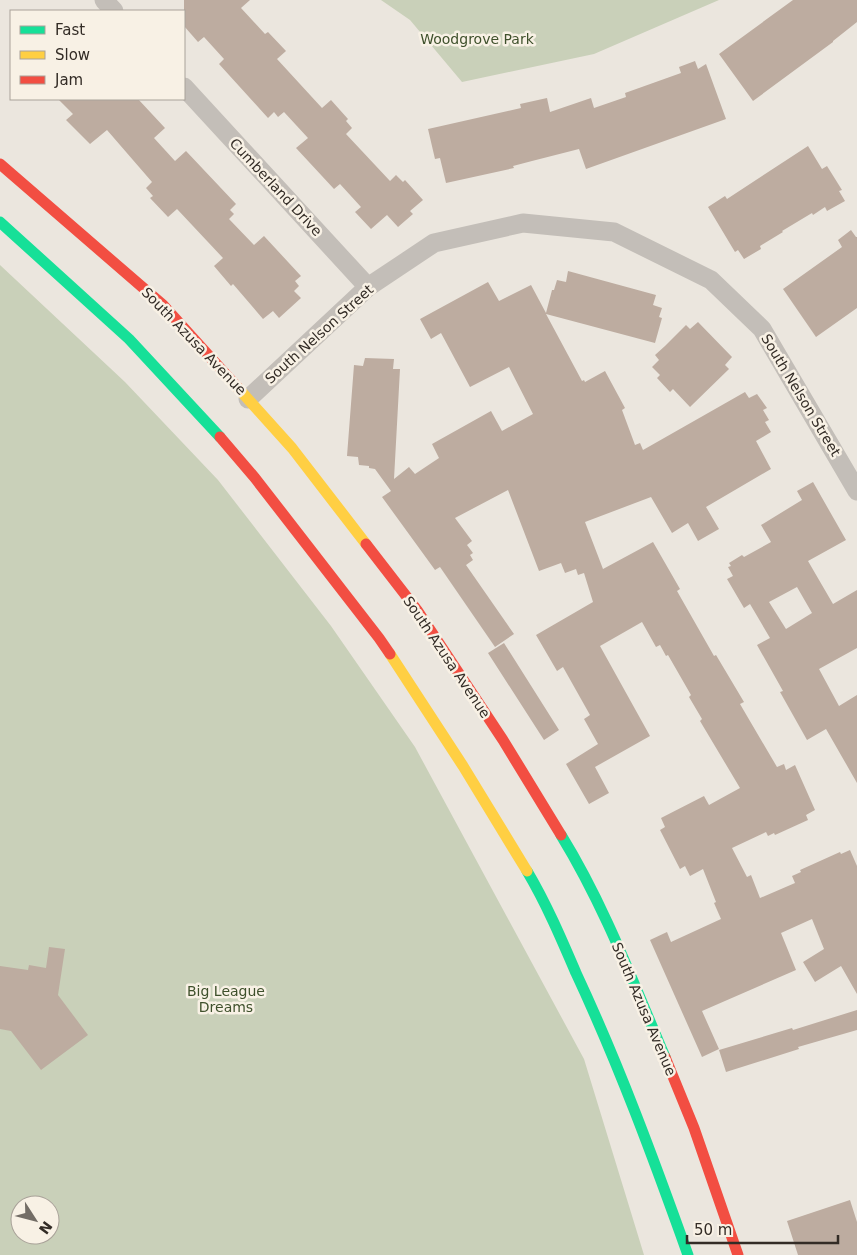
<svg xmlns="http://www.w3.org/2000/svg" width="857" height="1255" font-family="'DejaVu Sans',sans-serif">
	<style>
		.green { fill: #c9d0b9; fill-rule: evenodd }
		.building { fill: #bdaca0; fill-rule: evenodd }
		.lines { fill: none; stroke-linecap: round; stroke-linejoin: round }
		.street { stroke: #c3beb8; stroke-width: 19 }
		.fast { stroke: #16e098; stroke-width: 11 }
		.slow { stroke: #ffcf43; stroke-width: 11 }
		.jam { stroke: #f24e42; stroke-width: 11 }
		.labels { text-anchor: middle; stroke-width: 5; stroke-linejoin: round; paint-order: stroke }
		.park-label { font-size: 14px; fill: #3e502b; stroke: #f8f1e5 }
		.street-label { font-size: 14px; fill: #332c26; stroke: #f8f1e5 }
	</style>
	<rect width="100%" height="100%" fill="#ebe6de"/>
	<!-- green -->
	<path class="green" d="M381,0H719L594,54L462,82L410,20Z
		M0,265L125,382L218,480L331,626L415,747L584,1059L644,1255H0ZM20,1205H50V1235H20Z"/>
	<!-- building -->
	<path class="building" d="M184,0H250L241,8L265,34L268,32L286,51L277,59L322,108L331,100L348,119L346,121L352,128L346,134L390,181L396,175L403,182L405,180L423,200L410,211L413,214L398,227L387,215L371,229L355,212L361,207L340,184L334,189L296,148L308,138L284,112L278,117L274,112L268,118L219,64L224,59L204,37L198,42L184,26Z
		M793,0H857V22L833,41V42L753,101L719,54Z
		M695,61L698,69L706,64L726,119L586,169L579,149L532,161L513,166L514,168L446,183L440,158L435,159L428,129L521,108L520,104L547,98L550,112L591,98L594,108L626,97L625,93L681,73L679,67Z
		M58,99H138L165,128L154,138L175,161L186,151L236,204L230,210L234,214L229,219L254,245L264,236L301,276L295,281L299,286L294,291L301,298L279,318L273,311L263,319L233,284L231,286L214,266L223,258L177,209L168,217L150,198L153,196L146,188L152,182L107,130L90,144L66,120L73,114Z
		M808,146L822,169L827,166L842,190L839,191L845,201L827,211L825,207L813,215L812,213L782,231L783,232L760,246L761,249L744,259L738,250L735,252L708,207L725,196L727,199Z
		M851,230L856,237H857V308L816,337L783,289L842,247L838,240Z
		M568,271L656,295L653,305L662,308L659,317L662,318L655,343L546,314L582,381L584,380L585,382L605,371L625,408L622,410L635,445L640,443L643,450L745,392L749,398L757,394L767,408L763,410L769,420L765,422L771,432L756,441L771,469L706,507L719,529L698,541L688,523L672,533L651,497L585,522L603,569L653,542L680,589L677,591L714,656L716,655L744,702L740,704L747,716L777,767L784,764L786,770L795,765L815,810L806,815L808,820L775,835L774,833L768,836L766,832L732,848L747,877L751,875L760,898L795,883L792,876L801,872L800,870L840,852L841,854L850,850L857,866V994L841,966L815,982L803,962L824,949L812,919L781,933L796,970L702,1011L719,1049L702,1057L650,940L667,932L671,942L721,919L714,903L716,902L703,869L690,876L685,866L680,869L660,830L665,827L661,818L704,796L709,805L740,788L700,721L702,719L689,697L691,695L668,655L666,656L660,645L656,647L642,622L600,646L650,736L595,767L609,793L589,804L566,764L598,744L584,719L590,715L563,667L557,671L536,635L593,602L584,573L578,575L576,569L565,573L561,563L539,571L508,490L455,518L472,541L467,545L473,553L470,555L473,560L466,565L514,634L495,647L440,567L435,570L382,497L391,491L375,469L369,468V466L359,465L358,457L347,456L354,365L363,366L365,358L394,359L393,369H400L394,479L409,467L415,474L439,458L432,444L491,411L502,431L533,414L509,367L470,387L441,333L431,339L420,319L488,282L499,301L531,285L546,313L552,290H554L557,280L566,282Z
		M698,322L732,357L725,365L729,369L690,407L673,389L670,392L657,378L660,375L652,367L659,360L655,355L665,346L686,325L690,329Z
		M813,482L846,540L808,561L833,604L857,590V648L819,669L839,706L857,695V783L826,729L807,740L780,692L783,691L757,645L770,638L750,604L744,608L727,579L733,576L728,567L731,566L729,563L742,555L744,557L771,542L761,525L802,500L797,491ZM797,587L812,613L786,629L769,602Z
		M504,643L559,730L544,740L488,653Z
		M49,947L65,949L58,995L88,1035L41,1070L11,1031L0,1029V966L28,970L29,965L46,968Z
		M857,1010V1030L798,1047L799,1049L726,1072L719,1050L792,1028L793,1030Z
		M850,1200L857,1222V1255H798L787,1221Z"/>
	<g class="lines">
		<!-- street -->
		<path class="street" d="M104,0L114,11
			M184,87L368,287
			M248,399L368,287L434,243L523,223L614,232L711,280L762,329L857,491"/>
		<!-- fast -->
		<path class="fast" d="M0,222L129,339L220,437
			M561,835C604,905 633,982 665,1057
			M527,871C546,903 561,938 576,973C619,1065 654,1160 688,1255"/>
		<!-- slow -->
		<path class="slow" d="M238,388L292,448L366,544
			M390,654L463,766L527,871"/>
		<!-- jam -->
		<path class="jam" d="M0,164L163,305L238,388
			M220,437L255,478L379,638L390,654
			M366,544L417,610L503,740L561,835
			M665,1057L694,1128L738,1255"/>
	</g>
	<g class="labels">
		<!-- park labels -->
		<g class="park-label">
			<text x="477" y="44">Woodgrove Park</text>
			<text x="226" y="996">Big League<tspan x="226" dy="16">Dreams</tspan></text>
		</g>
		<!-- street labels -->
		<g class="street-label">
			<text transform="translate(276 187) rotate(47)" y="5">Cumberland Drive</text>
			<text transform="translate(319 334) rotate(-42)" y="5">South Nelson Street</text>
			<text transform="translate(194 341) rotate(46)" y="5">South Azusa Avenue</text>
			<text transform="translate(801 395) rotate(59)" y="5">South Nelson Street</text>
			<text transform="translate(447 657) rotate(56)" y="5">South Azusa Avenue</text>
			<text transform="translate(644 1009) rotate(67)" y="5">South Azusa Avenue</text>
		</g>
	</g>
	<!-- legend -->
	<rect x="10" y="10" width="175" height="90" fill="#f8f1e5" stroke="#a9a299"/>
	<rect x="20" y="26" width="25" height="8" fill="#16e098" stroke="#a9a299"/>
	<text x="55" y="35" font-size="15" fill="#332c26">Fast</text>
	<rect x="20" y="51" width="25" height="8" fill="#ffcf43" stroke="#a9a299"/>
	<text x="55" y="60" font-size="15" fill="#332c26">Slow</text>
	<rect x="20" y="76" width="25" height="8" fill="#f24e42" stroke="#a9a299"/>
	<text x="55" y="85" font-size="15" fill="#332c26">Jam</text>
	<!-- north arrow -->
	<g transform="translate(35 1220) rotate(126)"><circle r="24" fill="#f8f1e5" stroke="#a9a299"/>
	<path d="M0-4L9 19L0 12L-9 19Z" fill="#736d66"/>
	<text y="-8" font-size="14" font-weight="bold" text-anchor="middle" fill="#332c26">N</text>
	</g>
	<!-- scale -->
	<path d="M687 1235v8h151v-8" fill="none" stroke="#332c26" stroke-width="2.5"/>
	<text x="694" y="1235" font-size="15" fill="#332c26" stroke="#f8f1e5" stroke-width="4" paint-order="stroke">50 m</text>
</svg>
